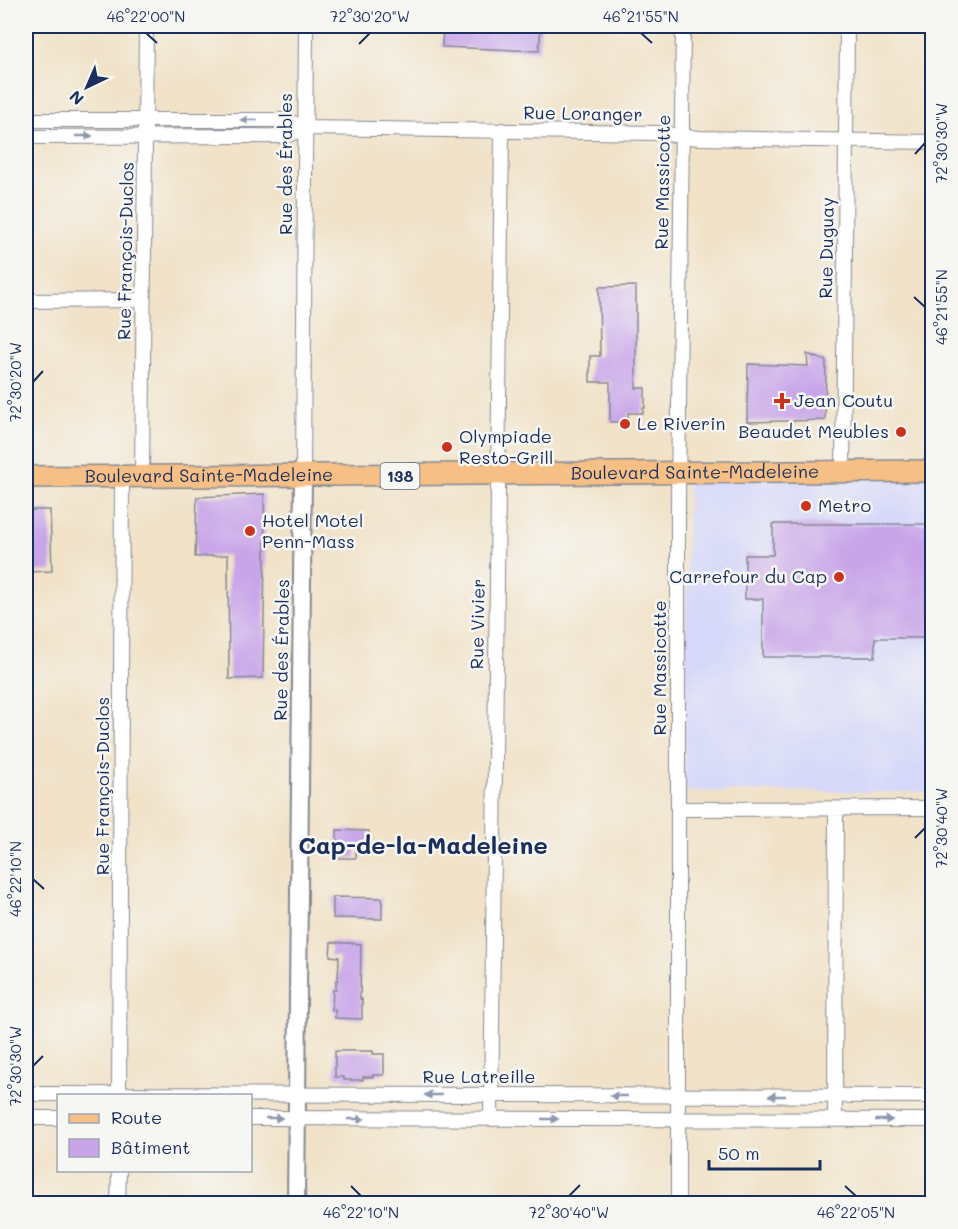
<svg xmlns="http://www.w3.org/2000/svg" width="958" height="1229" font-family="Mali,sans-serif">
	<style>
		.built { fill: #d6d8f9 }
		.building { fill: #c8a5e9 }
		.lines { fill: none; stroke-linecap: round; stroke-linejoin: round }
		.minor-casing { stroke: #868893; stroke-width: 16 }
		.tertiary-casing { stroke: #868893; stroke-width: 20 }
		.primary-casing { stroke: #868893; stroke-width: 24 }
		.minor { stroke: #fff; stroke-width: 14 }
		.tertiary { stroke: #fff; stroke-width: 16 }
		.primary { stroke: #f5bf86; stroke-width: 21 }
		.oneway { fill: #8d97ae }
		.ticks { fill: none; stroke: #1b2f5e; stroke-width: 2 }
		.poi-dot { fill: #c8321e; stroke: #f6f6f2; stroke-width: 2 }
		.labels { text-anchor: middle; stroke-width: 5; stroke-linejoin: round; paint-order: stroke }
		.shield { fill: #f6f6f2; stroke: #5d6b8a; stroke-width: 1.5 }
		.shield-label { font-size: 16px; font-weight: bold; fill: #1b2f5e }
		.street-label { font-size: 18px; fill: #1b2f5e; stroke: #f6f6f2 }
		.poi-label { font-size: 18px; fill: #1b2f5e; stroke: #f6f6f2; text-anchor: start }
		.district-label { font-size: 24px; font-weight: bold; fill: #1b2f5e; stroke: #f6f6f2 }
		.neatline { fill: none; stroke: #1b2f5e; stroke-width: 2 }
		.ticks-label { font-size: 15px; text-anchor: middle; fill: #1b2f5e }
	</style>
	<rect width="100%" height="100%" fill="#f6f6f2"/>
	<filter id="ink" filterUnits="userSpaceOnUse"><feTurbulence type="fractalNoise" baseFrequency=".0167" numOctaves="2"/><feDisplacementMap in="SourceGraphic" scale="12" xChannelSelector="R" yChannelSelector="G"/><feConvolveMatrix kernelMatrix="1 2 1 2 8 2 1 2 1" color-interpolation-filters="sRGB"/></filter>
	<filter id="wash" filterUnits="userSpaceOnUse"><feTurbulence type="fractalNoise" baseFrequency=".008" numOctaves="4" result="noise"/><feDisplacementMap in="SourceGraphic" scale="24" xChannelSelector="R" yChannelSelector="G"/><feGaussianBlur stdDeviation="1.35" result="paint"/><feColorMatrix in="noise" values="0 0 0 0 0 0 0 0 0 0 0 0 0 0 0 0 0 1.4 0 .05"/><feComposite in="paint" operator="in"/></filter>
	<g filter="url(#wash)">
		<rect width="100%" height="100%" fill="#f1e2c8"/>
		<!-- built -->
		<path class="built" d="M688,470L932,472V792L684,791Z"/>
		<g id="blocks">
			<!-- building -->
			<path class="building" d="M443,26H541L539,51L442,47Z
				M636,286V388H645V408H643V413H628V422H610V382H590V356H600L599,287Z
				M807,354L826,361L825,420L747,422L748,364L808,366Z
				M264,494L265,551L263,678L229,679L228,555L195,557L197,497Z
				M26,510H50L52,571L26,572Z
				M773,524H933V638H875V657H763V599H745V555H773Z
				M337,830L369,831V845H356V858H337Z
				M333,897L382,898V919L333,918Z
				M331,942L361,944L360,999H362V1019L335,1018V1010H332L333,990H336V980H338L339,957L330,956Z
				M335,1051H373V1054H384V1075H373V1077H363V1080H344V1077H335Z"/>
		</g>
	</g>
	<g filter="url(#ink)">
		<use href="#blocks" fill-opacity="0" stroke="#868893" stroke-width="1.5"/>
		<g class="lines">
			<!-- minor casing -->
			<g class="minor-casing">
				<path id="minor" d="M26,120H286L305,128L658,133L699,138L932,142
					M26,137L286,136L305,128
					M26,301L143,300
					M843,471L847,26
					M303,475L306,26
					M142,477L146,26
					M678,809L932,808
					M26,1094L932,1096
					M119,1096L122,477
					M26,1118H58
					M250,1118L932,1120
					M491,1119L502,130
					M835,1119L836,809
					M118,1204L119,1170
					M678,1204V503L683,26"/>
			</g>
			<!-- tertiary casing -->
			<g class="tertiary-casing">
				<path id="tertiary" d="M296,1204L303,475"/>
			</g>
			<!-- primary casing -->
			<g class="primary-casing">
				<g id="primary">
					<path id="s1" d="M26,477L932,471"/>
				</g>
			</g>
			<!-- minor -->
			<use href="#minor" class="minor"/>
			<!-- tertiary -->
			<use href="#tertiary" class="tertiary"/>
			<!-- primary -->
			<use href="#primary" class="primary"/>
		</g>
		<!-- one-way arrows -->
		<defs><path id="oneway-solid" d="M-6-.8H1V-3.2L6.5 0L1 3.2V.8H-6Z" transform="scale(1.5)"/></defs>
		<g class="oneway">
			<use href="#oneway-solid" transform="translate(249 120) rotate(180)"/>
			<use href="#oneway-solid" transform="translate(84 136)"/>
			<use href="#oneway-solid" transform="translate(433 1095) rotate(-180)"/>
			<use href="#oneway-solid" transform="translate(619 1096) rotate(-180)"/>
			<use href="#oneway-solid" transform="translate(777 1096) rotate(-180)"/>
			<use href="#oneway-solid" transform="translate(274 1118)"/>
			<use href="#oneway-solid" transform="translate(356 1119)"/>
			<use href="#oneway-solid" transform="translate(550 1119)"/>
			<use href="#oneway-solid" transform="translate(884 1120)"/>
		</g>
	</g>
	<!-- ticks -->
	<path class="ticks" d="M146,33L157,43M641,33L652,43M359,44L370,33M915,154L925,143M914,297L925,307M33,382L43,371M915,838L925,828M33,879L44,889M33,1066L43,1056M351,1186L361,1196M845,1186L856,1196M569,1196L580,1185"/>
	<!-- markers -->
	<g class="poi-dot">
		<path d="M779 392h6v6h6v6h-6v6h-6v-6h-6v-6h6z"/>
		<circle cx="625" cy="424" r="6"/>
		<circle cx="901" cy="432" r="6"/>
		<circle cx="447" cy="447" r="6"/>
		<circle cx="806" cy="506" r="6"/>
		<circle cx="250" cy="531" r="6"/>
		<circle cx="839" cy="577" r="6"/>
	</g>
	<g class="labels">
		<!-- shield labels -->
		<rect class="shield" x="380.5" y="463" width="39" height="26" rx="4.5"/>
		<g class="shield-label">
			<text x="400" y="482">138</text>
		</g>
		<!-- street labels -->
		<g class="street-label">
			<text transform="translate(583 114) rotate(1)" y="6">Rue Loranger</text>
			<text transform="translate(286 164) rotate(-90)" y="6">Rue des Érables</text>
			<text transform="translate(663 182) rotate(-89)" y="6">Rue Massicotte</text>
			<text transform="translate(827 248) rotate(-89)" y="6">Rue Duguay</text>
			<text transform="translate(126 251) rotate(-89)" y="6">Rue François-Duclos</text>
			<text dy="6" stroke="none"><textPath href="#s1" startOffset="669">Boulevard Sainte-Madeleine</textPath></text>
			<text dy="6" stroke="none"><textPath href="#s1" startOffset="183">Boulevard Sainte-Madeleine</textPath></text>
			<text transform="translate(478 624) rotate(-89)" y="6">Rue Vivier</text>
			<text transform="translate(282 650) rotate(-89)" y="6">Rue des Érables</text>
			<text transform="translate(660 668) rotate(-90)" y="6">Rue Massicotte</text>
			<text transform="translate(103 786) rotate(-90)" y="6">Rue François-Duclos</text>
			<text x="479" y="1083">Rue Latreille</text>
		</g>
		<!-- poi labels -->
		<g class="poi-label">
			<text x="794" y="407">Jean Coutu</text>
			<text x="637" y="430">Le Riverin</text>
			<text x="889" y="438" text-anchor="end">Beaudet Meubles</text>
			<text x="459" y="443">Olympiade<tspan x="459" dy="21">Resto-Grill</tspan></text>
			<text x="818" y="512">Metro</text>
			<text x="262" y="527">Hotel Motel<tspan x="262" dy="21">Penn-Mass</tspan></text>
			<text x="827" y="583" text-anchor="end">Carrefour du Cap</text>
		</g>
		<!-- district labels -->
		<g class="district-label">
			<text x="423" y="854">Cap-de-la-Madeleine</text>
		</g>
	</g>
	<!-- margin -->
	<rect width="958" height="1229" fill="none" stroke="#f6f6f2" stroke-width="66"/>
	<!-- legend -->
	<rect x="57" y="1094" width="195" height="78" fill="#f6f6f2" stroke="#9ea6b7" stroke-width="1.5"/>
	<rect x="69" y="1114" width="30" height="9" fill="#f5bf86" stroke="#9ea6b7" stroke-width="1.5"/>
	<text x="111" y="1124" font-size="18" fill="#1b2f5e">Route</text>
	<rect x="69" y="1139" width="30" height="18" fill="#c8a5e9" stroke="#9ea6b7" stroke-width="1.5"/>
	<text x="111" y="1154" font-size="18" fill="#1b2f5e">Bâtiment</text>
	<!-- north arrow -->
	<g transform="translate(87 87) rotate(224)" stroke="#f6f6f2" stroke-width="4.5" paint-order="stroke">
	<path d="M0-4.5L10 22L0 15L-10 22Z" fill="#1b2f5e"/>
	<text y="-9" font-size="16" font-weight="bold" text-anchor="middle" fill="#1b2f5e">N</text>
	</g>
	<!-- scale -->
	<path d="M709 1160v9h111v-9" fill="none" stroke="#1b2f5e" stroke-width="3"/>
	<text x="718" y="1160" font-size="18" fill="#1b2f5e" stroke="#f6f6f2" stroke-width="4.5" paint-order="stroke">50 m</text>
	<rect x="33" y="33" width="892" height="1163" class="neatline"/>
	<g class="ticks-label">
		<text x="146" y="22">46°22'00"N</text>
		<text x="370" y="22">72°30'20"W</text>
		<text x="641" y="22">46°21'55"N</text>
		<text transform="translate(942 143) rotate(-90)" y="5">72°30'30"W</text>
		<text transform="translate(942 307) rotate(-90)" y="5">46°21'55"N</text>
		<text transform="translate(16 382) rotate(-90)" y="5">72°30'20"W</text>
		<text transform="translate(942 828) rotate(-90)" y="5">72°30'40"W</text>
		<text transform="translate(16 879) rotate(-90)" y="5">46°22'10"N</text>
		<text transform="translate(16 1066) rotate(-90)" y="5">72°30'30"W</text>
		<text x="361" y="1218">46°22'10"N</text>
		<text x="569" y="1218">72°30'40"W</text>
		<text x="856" y="1218">46°22'05"N</text>
	</g>
</svg>
